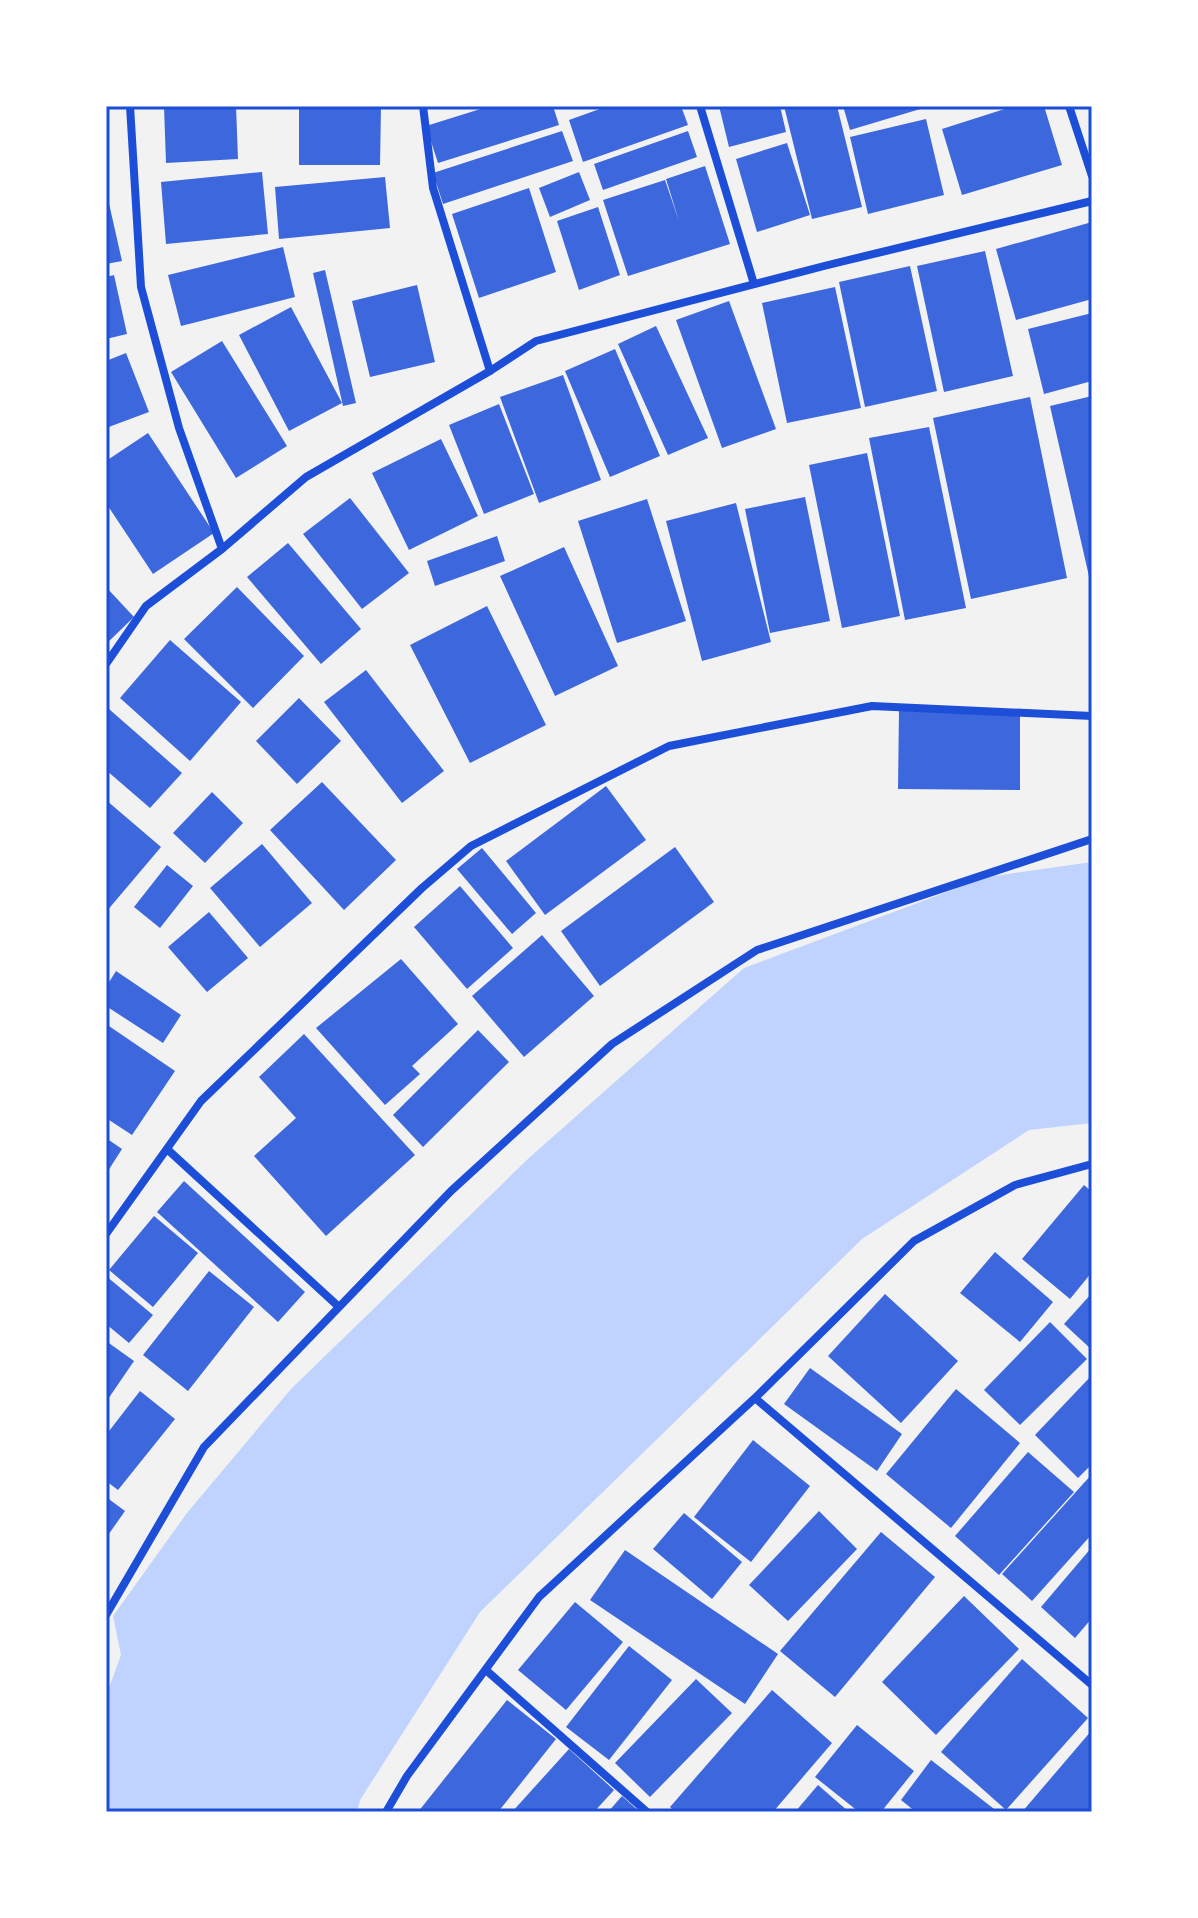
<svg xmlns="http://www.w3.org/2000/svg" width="1198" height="1918" font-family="'PT Sans Narrow',sans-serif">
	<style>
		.water { fill: #bfd3fe }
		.building { fill: #3d67dc }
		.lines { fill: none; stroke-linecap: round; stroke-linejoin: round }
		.minor { stroke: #1d4ed8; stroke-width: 8 }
		.neatline { fill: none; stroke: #1d4ed8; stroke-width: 3 }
	</style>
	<rect width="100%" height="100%" fill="#f2f2f2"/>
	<!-- water -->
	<path class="water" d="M1092,862V1123L1029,1130L862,1239L480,1612L360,1800L357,1812H106V1696L121,1655L113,1616L187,1513L291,1389L530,1157L744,968L987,877Z"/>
	<!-- building -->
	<path class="building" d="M164,106H236L238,159L166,163Z
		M299,106H381L380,165H299Z
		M490,106H553L559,125L438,163L426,126Z
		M608,106H681L688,125L583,162L569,120Z
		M719,106H780L786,132L729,147Z
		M784,106H837L862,207L812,219Z
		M843,106H927V107L850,130Z
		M1014,106H1044L1062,165L962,195L942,129Z
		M926,119L944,195L868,214L850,137Z
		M562,131L573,161L443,204L433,173Z
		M688,131L697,157L603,190L594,164Z
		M787,143L810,215L757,232L736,159Z
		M705,166L730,244L628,276L603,200L665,180L679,221L666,179Z
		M262,172L268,234L166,244L161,182Z
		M579,172L590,200L550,217L539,188Z
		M385,177L390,228L279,239L275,187Z
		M529,188L556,272L479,298L452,214Z
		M106,190L122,261L106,264Z
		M598,207L620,275L579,290L557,221Z
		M1092,222V299L1016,320L996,249Z
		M283,247L295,297L181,326L168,275Z
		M985,251L1013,376L944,392L917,266Z
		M910,266L937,391L865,407L839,282Z
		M325,270L356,403L343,406L313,273Z
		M114,275L127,334L106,339V277Z
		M417,285L435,362L370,377L352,301Z
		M835,287L861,408L787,423L762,303Z
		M729,301L776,429L722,448L676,320Z
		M291,307L342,403L289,431L239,335Z
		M1092,313V381L1044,394L1028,329Z
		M656,326L708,438L668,455L618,344Z
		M222,341L287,446L236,478L171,372Z
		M615,349L660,456L610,477L565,371Z
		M126,353L149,412L106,428V361Z
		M563,375L601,480L539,503L500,397Z
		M1092,396V585H1091L1050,406Z
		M1030,397L1067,578L971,599L933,418Z
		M499,404L534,494L484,514L449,425Z
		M929,427L966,608L905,620L869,438Z
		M148,433L214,533L153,574L106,503V461Z
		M441,439L478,516L409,550L372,473Z
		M867,453L900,616L842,628L809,465Z
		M805,497L830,621L770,633L745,509Z
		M350,498L409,573L362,609L303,534Z
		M647,499L686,621L617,643L578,521Z
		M736,503L771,642L702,661L666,521Z
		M497,536L505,561L435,586L427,561Z
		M288,543L361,629L321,664L247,577Z
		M564,547L618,666L555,696L500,576Z
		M106,587L134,617L106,644Z
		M237,587L304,656L253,708L184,639Z
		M487,606L546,725L470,763L410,645Z
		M170,640L241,702L190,761L120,698Z
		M366,670L444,771L402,803L324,702Z
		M299,698L341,741L297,784L256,741Z
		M109,709L182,773L150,808L106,770V712Z
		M899,710L1020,711V790L898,789Z
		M322,782L396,860L344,910L270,830Z
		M606,786L646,840L545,915L506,861Z
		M212,792L243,823L205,863L173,833Z
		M106,800L161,847L106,912Z
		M262,844L312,903L260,947L210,888Z
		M675,847L714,902L600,986L561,931Z
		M482,848L536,913L512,934L457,869Z
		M167,865L193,886L160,928L134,907Z
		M460,886L513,948L467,989L414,927Z
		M209,912L248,958L207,992L168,947Z
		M542,935L594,996L524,1057L472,996Z
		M401,959L458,1024L412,1066L420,1074L385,1105L316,1028Z
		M116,971L181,1015L163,1043L106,1006V987Z
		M106,1024L175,1071L132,1135L106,1118Z
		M478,1030L509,1062L423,1147L393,1115Z
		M304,1034L415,1155L326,1236L254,1156L296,1118L259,1077Z
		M106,1138L122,1149L106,1174Z
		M184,1181L305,1292L278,1322L157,1212Z
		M1084,1185L1092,1192V1272L1070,1299L1022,1259Z
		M154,1216L198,1253L153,1307L109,1270Z
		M995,1252L1053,1302L1020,1342L960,1293Z
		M209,1271L254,1307L188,1391L143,1355Z
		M106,1276L153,1315L129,1343L106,1324Z
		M1092,1293V1350L1064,1324Z
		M885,1294L958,1361L901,1423L828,1356Z
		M1050,1322L1087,1359L1020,1425L984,1390Z
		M106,1341L134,1361L106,1402Z
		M810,1368L902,1434L877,1471L784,1404Z
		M1092,1375V1464L1078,1478L1035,1435Z
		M956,1389L1020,1443L951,1528L886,1474Z
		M140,1391L175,1419L118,1490L106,1481V1435Z
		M753,1440L810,1486L751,1562L694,1517Z
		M1028,1452L1074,1492L999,1575L955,1536Z
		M1092,1474V1534L1032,1601L1002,1574Z
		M106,1497L125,1511L106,1538Z
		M819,1511L857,1549L788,1621L749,1585Z
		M684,1513L742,1562L712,1599L653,1549Z
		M881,1532L935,1577L835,1697L780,1651Z
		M1092,1547V1618L1075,1638L1041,1607Z
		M625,1550L778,1654L745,1704L590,1600Z
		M964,1596L1019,1649L936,1735L882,1682Z
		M575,1602L623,1642L566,1710L518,1670Z
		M629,1646L672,1680L609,1760L566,1727Z
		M1022,1659L1088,1718L1006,1810L941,1752Z
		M696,1679L732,1713L650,1797L615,1763Z
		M772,1690L832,1743L773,1812H675L670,1807Z
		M507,1700L556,1739L498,1812H418Z
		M857,1725L914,1771L881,1812H859L815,1777Z
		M1092,1730V1812H1022Z
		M569,1749L614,1790L594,1812H512Z
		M931,1760L998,1812H916L901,1800Z
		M818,1785L849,1812H795Z
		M622,1796L640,1812H608Z"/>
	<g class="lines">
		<!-- minor -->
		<path class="minor" d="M130,106L141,287L179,428L222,549
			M423,106L433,188L490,371
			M700,106L754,284
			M1069,106L1092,176
			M106,664L146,606L222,549L306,477L490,371L536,341L828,265L1092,201
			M167,1149L339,1307
			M106,1234L201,1101L422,888L471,846L669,746L872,706L1092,716
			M755,1398L1092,1685
			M106,1615L204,1447L451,1191L612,1044L757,950L1092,839
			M487,1671L647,1812
			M386,1812L407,1776L539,1597L755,1398L914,1241L1015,1185L1092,1164"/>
	</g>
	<!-- border -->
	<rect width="1198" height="1918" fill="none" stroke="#ffffff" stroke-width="216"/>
	<rect x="108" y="108" width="982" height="1702" class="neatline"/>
</svg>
